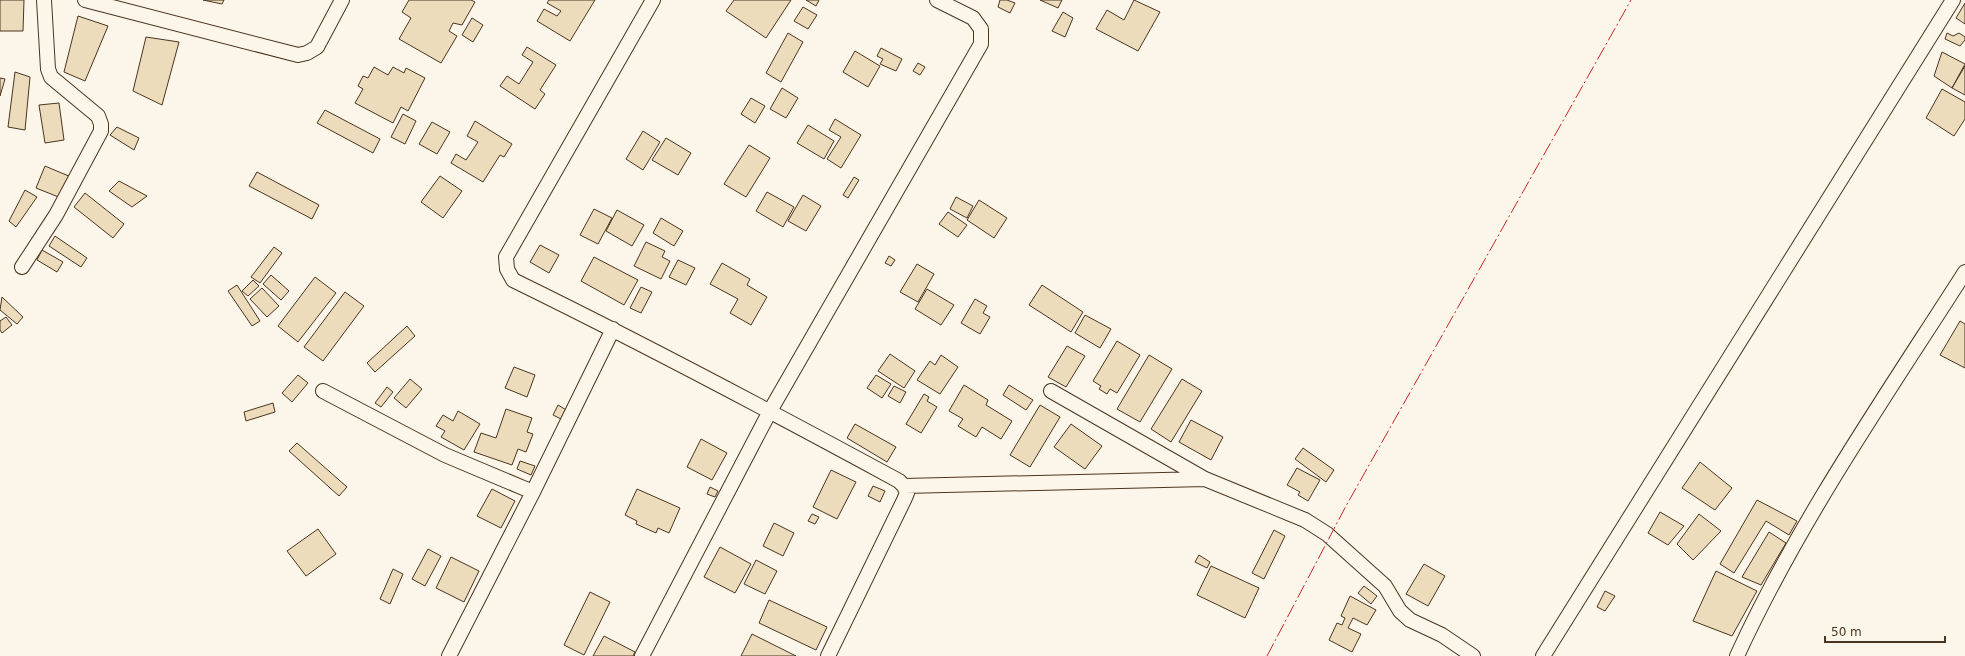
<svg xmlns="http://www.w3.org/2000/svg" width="1965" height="656" font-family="'DejaVu Sans',sans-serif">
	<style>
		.building { fill: #ecdcbc; stroke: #4a3520 }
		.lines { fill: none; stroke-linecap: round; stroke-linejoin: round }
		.street-casing { stroke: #4a3520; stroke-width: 16 }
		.street { stroke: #fbf6e9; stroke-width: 14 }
		.power { stroke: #c62828; stroke-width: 1; stroke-dasharray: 14 3 2 3; stroke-linecap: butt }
	</style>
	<rect width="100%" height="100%" fill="#fbf6e9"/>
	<!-- building -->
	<path class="building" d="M0,0H24L23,31H0Z
		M203,0H224L222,4Z
		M409,0H471L475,2L462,25L453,23L449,31L457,36L441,63L399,39L411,18L402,12Z
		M549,0H595L570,41L537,21L544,9L557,16L561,11L547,3Z
		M734,0H791L766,38L726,11Z
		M806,0H819L816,6Z
		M1000,0H1007L1015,3L1010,13L998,7Z
		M1040,0H1062L1058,8Z
		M1134,0L1160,12L1138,51L1096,29L1107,10L1124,20Z
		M1965,3V24L1956,18Z
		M803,7L817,15L808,29L794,21Z
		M1063,12L1073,18L1065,37L1052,31Z
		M78,16L108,26L85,81L64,72Z
		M472,18L483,25L473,42L462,35Z
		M788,33L803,42L781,82L766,73Z
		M1947,33L1953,36L1959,33L1965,37V40L1960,46L1945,39Z
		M146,37L179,42L162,105L133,91Z
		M527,47L556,65L540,90L545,94L535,109L500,86L507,76L519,84L533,62L522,55Z
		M881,48L902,59L896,71L880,64L883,59L877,56Z
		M855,51L880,66L868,87L843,72Z
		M1942,52L1965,64L1952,88L1934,76Z
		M918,63L925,67L920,75L913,71Z
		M1965,66V95L1952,88Z
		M374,67L388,75L393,67L404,73L406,68L425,78L408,111L401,107L393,123L355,103L363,89L358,86L363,76L368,78Z
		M15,72L30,77L25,130L8,127Z
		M0,78L5,79L0,96Z
		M782,88L798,98L786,118L770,109Z
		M1942,89L1965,102V119L1954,136L1926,118Z
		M751,98L765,106L755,123L741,114Z
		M59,103L64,140L45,143L39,105Z
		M325,110L380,139L373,153L317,123Z
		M403,114L416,121L405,144L391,137Z
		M835,119L861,135L841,168L827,159L841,137L829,130Z
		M475,121L512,144L504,157L500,155L483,182L451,163L456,154L466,160L478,142L467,136Z
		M432,122L450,132L437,154L419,144Z
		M808,125L834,141L824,159L797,143Z
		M117,127L139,138L134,150L110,135Z
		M643,131L660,142L643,170L626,159Z
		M666,138L691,153L678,175L652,160Z
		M749,145L770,158L746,197L724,184Z
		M45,166L71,177L61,198L36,188Z
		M257,172L319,205L312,219L249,186Z
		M440,176L462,191L443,218L421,202Z
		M854,177L859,180L848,198L843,195Z
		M119,181L147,196L132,207L109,191Z
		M25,190L37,197L16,227L9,221Z
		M767,192L794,207L783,227L756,211Z
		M85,193L124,224L113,238L74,207Z
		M803,195L821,206L806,231L788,221Z
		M956,197L973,206L967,218L950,209Z
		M979,200L1007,218L994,238L967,220Z
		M594,209L612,218L598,244L580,235Z
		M617,210L644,225L632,246L606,231Z
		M948,212L967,225L958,237L939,224Z
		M661,218L683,231L674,246L653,233Z
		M55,236L87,258L81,267L49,246Z
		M646,242L665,251L662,257L670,261L661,279L634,266Z
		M540,245L559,255L549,273L530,262Z
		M274,247L282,253L260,283L251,277Z
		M42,250L63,262L57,272L37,260Z
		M889,256L895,260L891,266L885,263Z
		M594,257L638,280L624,305L581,281Z
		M678,260L695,268L686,285L669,277Z
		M722,263L750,279L747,285L767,297L751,325L730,313L738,299L710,284Z
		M917,264L934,274L918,302L900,292Z
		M271,275L289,291L281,300L263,284Z
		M315,277L336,293L298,342L278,326Z
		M253,280L259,286L248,296L242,291Z
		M237,285L260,321L252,326L228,291Z
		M1042,285L1083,312L1071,332L1029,305Z
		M641,287L652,292L641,313L630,308Z
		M262,288L279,306L267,317L250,299Z
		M927,289L954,305L941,325L915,309Z
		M345,292L364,306L323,361L304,347Z
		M2,297L23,317L17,324L0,310Z
		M975,299L987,306L983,313L990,317L980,334L961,323Z
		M1085,315L1111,329L1100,348L1075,333Z
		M6,317L12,325L2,333L0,330V321Z
		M1960,321L1965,324V368L1940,355Z
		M407,326L415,336L375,372L367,363Z
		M1117,341L1140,355L1117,393L1110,389L1107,394L1099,389L1101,386L1093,381Z
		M1067,346L1085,356L1066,387L1048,377Z
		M890,354L915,371L904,388L878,371Z
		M941,355L958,367L940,394L917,380L930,361L935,365Z
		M1149,355L1172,369L1140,422L1117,409Z
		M514,367L535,375L527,397L505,388Z
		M298,375L308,383L292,402L282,393Z
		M876,375L891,384L882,398L867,388Z
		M410,379L422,389L406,408L394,398Z
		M1182,379L1202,391L1171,442L1151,429Z
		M964,385L988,400L986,405L1012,421L1001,439L982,427L976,437L958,426L963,419L949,411Z
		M1009,385L1033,400L1026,410L1003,395Z
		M894,386L906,392L900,403L888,396Z
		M387,387L393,392L381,407L375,403Z
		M924,394L929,397L927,401L937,407L921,433L906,424Z
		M273,403L275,412L246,421L244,412Z
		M558,405L568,411L563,420L553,415Z
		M1040,405L1060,417L1030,467L1010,455Z
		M506,409L532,418L527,432L533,434L526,452L518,449L512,465L474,452L481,433L496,438Z
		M458,411L480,424L464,450L441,437L445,431L436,426L443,415L453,421Z
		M1191,420L1223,437L1211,460L1179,442Z
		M855,424L896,447L887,462L847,438Z
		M1071,424L1102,446L1085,469L1054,447Z
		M701,439L727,453L712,480L687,467Z
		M297,443L347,487L339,496L289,451Z
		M1303,448L1334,470L1326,482L1295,459Z
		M520,461L535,466L531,475L517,469Z
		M1700,462L1732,488L1715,510L1682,488Z
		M1297,468L1320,480L1308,501L1298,495L1300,492L1287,485Z
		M831,470L856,482L837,519L813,507Z
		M873,486L885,491L880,502L868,496Z
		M710,487L718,491L715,497L707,494Z
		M492,489L515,501L501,528L477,516Z
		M637,489L680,508L669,533L658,528L656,533L636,524L637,521L625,515Z
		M1757,500L1797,521L1789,535L1766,521L1734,573L1720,564Z
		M1660,512L1684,526L1668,545L1648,533Z
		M812,514L819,517L815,524L808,521Z
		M1699,514L1721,531L1693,560L1677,544Z
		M774,523L794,533L783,556L763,546Z
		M318,529L336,554L306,576L287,551Z
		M1274,530L1285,536L1264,579L1252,573Z
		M1769,532L1786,543L1761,585L1742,577Z
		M720,547L751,564L735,593L704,577Z
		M428,549L441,556L425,586L412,579Z
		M1199,555L1210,562L1207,568L1195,562Z
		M451,557L479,571L464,602L436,588Z
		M756,560L777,571L765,594L744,584Z
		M1424,564L1445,576L1428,606L1406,594Z
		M1211,566L1259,588L1245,618L1197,595Z
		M393,569L403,574L390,604L380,599Z
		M1716,571L1757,591L1732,636L1693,621Z
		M1364,586L1377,596L1371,604L1358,593Z
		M1605,591L1615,596L1605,611L1597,607Z
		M590,592L610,602L584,655L564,645Z
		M1350,596L1376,610L1367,625L1353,618L1348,628L1361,634L1352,652L1329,640L1337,623L1342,625L1345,618L1341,616Z
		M769,600L827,627L816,650L759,623Z
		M752,634L796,656H741Z
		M604,636L635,652L633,656H593Z"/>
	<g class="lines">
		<!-- street casing -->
		<g class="street-casing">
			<path id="street" d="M85,0L298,55L307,53L317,47L342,0
				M653,0L506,257L507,269L513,280C644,344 772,412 899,481L904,486L1205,479
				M22,267L56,215L101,131V124L98,116L51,77L48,69L44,0
				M323,391L445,455L533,492
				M1051,391L1205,479L1305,520L1327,534L1385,586L1400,611L1410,620L1442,635L1473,656
				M449,656L533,492L613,329
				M642,656L770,411L981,44V29L973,18L937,0
				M828,656L904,500L907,493L904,486
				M1543,656L1953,0
				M1737,656C1799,521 1885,397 1965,272"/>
		</g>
		<!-- street -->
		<use href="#street" class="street"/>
		<!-- power -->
		<path class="power" d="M1267,656L1346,506L1631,0"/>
	</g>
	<!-- scale -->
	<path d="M1825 636v6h120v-6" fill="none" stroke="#4a3520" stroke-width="2"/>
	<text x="1831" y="636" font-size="12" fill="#4a3520" stroke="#fbf6e9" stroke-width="3" paint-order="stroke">50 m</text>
</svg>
